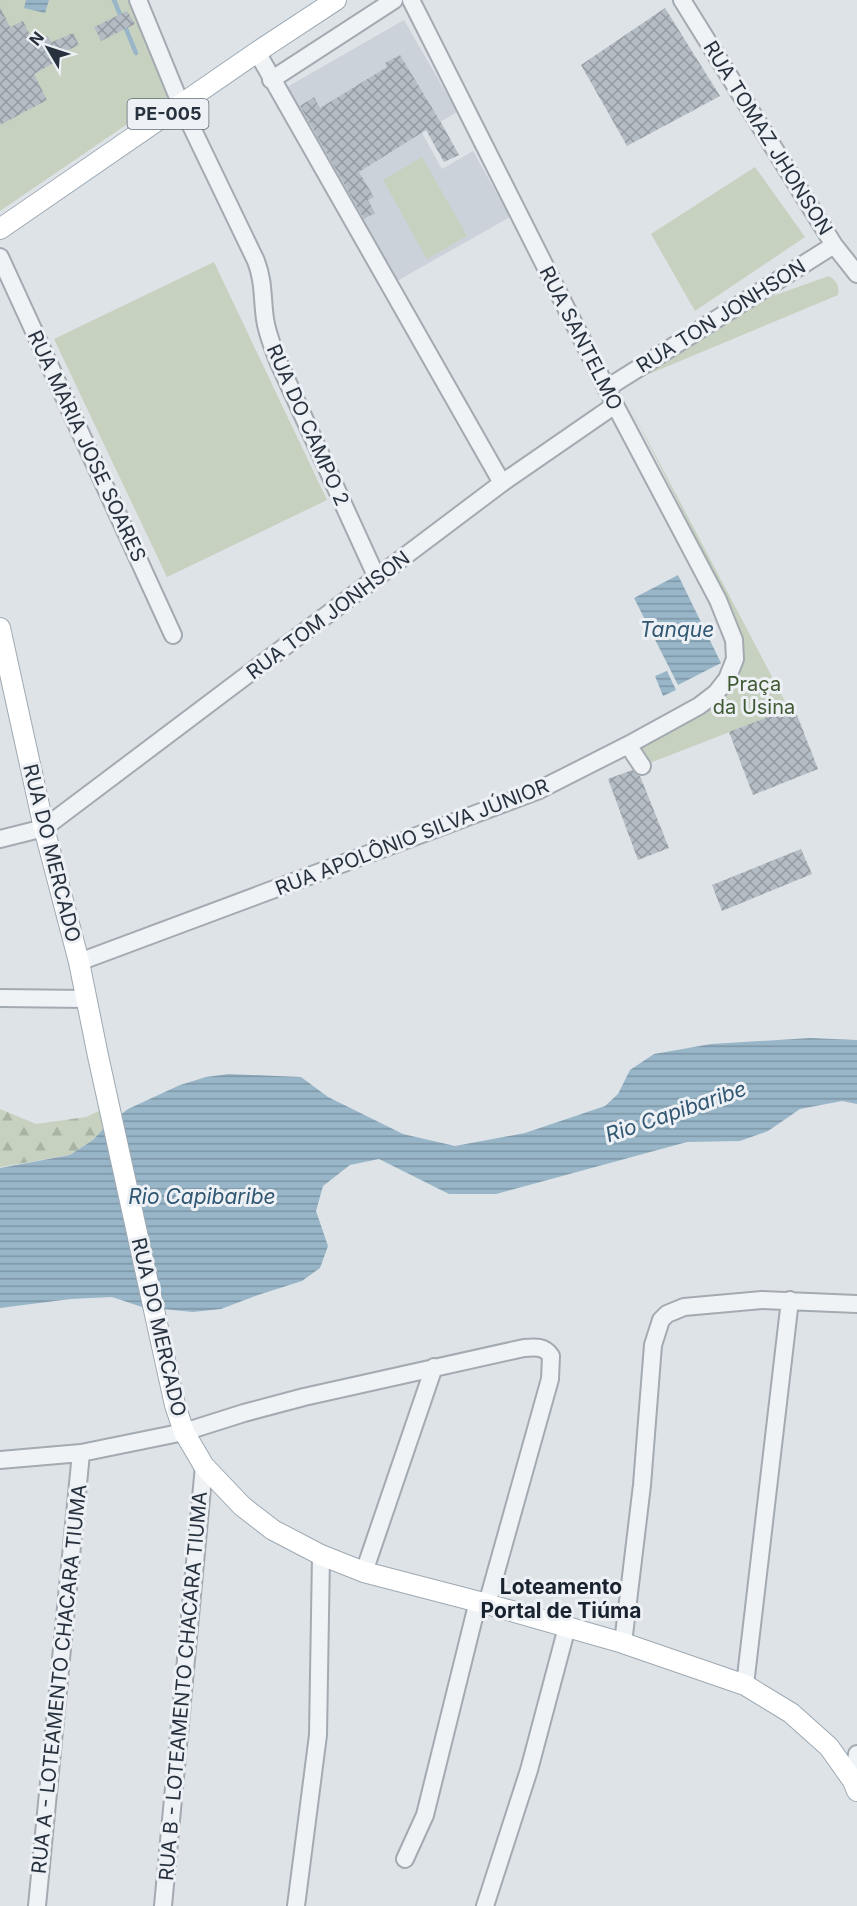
<svg xmlns="http://www.w3.org/2000/svg" width="857" height="1906" font-family="Inter,sans-serif">
	<style>
		.built { fill: #ccd2d9 }
		.green { fill: #c6d1bf }
		.forest { fill: url(#forest-firs) }
		.water { fill: url(#water-rules) }
		.lines { fill: none; stroke-linecap: round; stroke-linejoin: round }
		.stream { stroke: #98b6c8; stroke-width: 4.5 }
		.building { fill: url(#building-cross-hatch) }
		.minor-casing { stroke: #a3aab1; stroke-width: 20 }
		.major-casing { stroke: #9da9b3; stroke-width: 22 }
		.minor { stroke: #f0f3f6; stroke-width: 16 }
		.major { stroke: #fff; stroke-width: 20 }
		.labels { text-anchor: middle; stroke-width: 6; stroke-linejoin: round; paint-order: stroke }
		.shield { fill: #edf1f5; stroke: #626b75; stroke-width: 1.5 }
		.shield-label { font-size: 18px; font-weight: bold; fill: #27323e }
		.street-label { font-size: 20px; fill: #27323e; stroke: #edf1f5 }
		.park-label { font-size: 20px; fill: #405a34; stroke: #edf1f5 }
		.water-label { font-size: 21px; font-style: italic; fill: #315772; stroke: #edf1f5 }
		.neighbourhood-label { font-size: 21px; font-weight: bold; fill: #19232f; stroke: #edf1f5 }
	</style>
	<defs>
		<pattern id="forest-firs" width="22" height="20" patternUnits="userSpaceOnUse" patternTransform="scale(1.5)"><rect width="22" height="20" fill="#c6d1bf"/><path d="M5 1l3.5 6h-7zM16 11l3.5 6h-7z" fill="#aab4a5"/></pattern>
		<pattern id="water-rules" width="6" height="5" patternUnits="userSpaceOnUse" patternTransform="scale(1.5)"><rect width="6" height="5" fill="#98b6c8"/><path d="M0 2.5h6" fill="none" stroke="#7c95a4"/></pattern>
		<pattern id="building-cross-hatch" width="8" height="8" patternUnits="userSpaceOnUse" patternTransform="scale(1.5)"><rect width="8" height="8" fill="#b5bdc4"/><path d="M0 0l8 8M0 8l8-8" fill="none" stroke="#939aa1"/></pattern>
	</defs>
	<rect width="100%" height="100%" fill="#dee3e7"/>
	<!-- built -->
	<path class="built" d="M404,20L457,112L422,133L442,169L473,151L510,217L390,285L280,91Z"/>
	<!-- green -->
	<path class="green" d="M0,0H128L173,93L0,211Z
		M422,157L467,236L427,259L383,180Z
		M755,167L805,237L695,311L651,234Z
		M214,262L327,500L167,577L54,339Z
		M829,276C837,281 839,285 838,295L637,379L753,303Z
		M628,403L789,709L642,766V748L651,738L742,663L741,632L733,611Z"/>
	<!-- forest -->
	<path class="forest" d="M0,1109L36,1124L86,1117L99,1111L105,1127L93,1140L70,1155L0,1167Z"/>
	<!-- water -->
	<path class="water" d="M26,0H49L45,13L24,8Z
		M678,575L721,663L678,685L634,598Z
		M667,671L676,690L663,696L655,676Z
		M810,1038L857,1040V1104L842,1101L800,1109L768,1131L740,1141L687,1142L496,1194H449L379,1159L350,1165L323,1186L316,1211L328,1246L320,1268L302,1281L258,1295L221,1309L193,1312L142,1307L112,1297L71,1299L0,1308V1168L70,1155L93,1140L105,1127L128,1109L180,1085L206,1077L229,1074L301,1077L328,1097L403,1134L455,1146L525,1133L605,1106L618,1094L630,1070L654,1054L711,1044Z"/>
	<g class="lines">
		<!-- stream -->
		<path class="stream" d="M114,0L136,53"/>
	</g>
	<!-- building -->
	<path class="building" d="M0,7L10,27L23,21L34,43L47,36L52,42L73,33L79,45L58,55L59,60L34,74L47,100L0,125Z
		M665,8L720,96L627,146L581,65Z
		M127,11L135,24L101,41L94,27Z
		M400,55L443,126L459,155L444,162L426,130L359,172L374,197L368,200L375,213L364,219L300,106L314,97L320,108L387,67L385,63Z
		M794,707L818,769L753,795L729,732Z
		M632,770L640,776L669,848L638,860L608,779Z
		M801,849L812,874L722,911L712,885Z"/>
	<g class="lines">
		<!-- minor casing -->
		<g class="minor-casing">
			<path id="minor" d="M138,0L181,105L256,261C264,282 262,298 265,319C267,334 273,347 278,361L377,578
				M682,0L834,245L857,274
				M257,52L502,483
				M271,80L394,0
				M0,257L173,635
				M607,388L834,245
				M628,745L642,766
				M0,839L44,828L502,483L615,405
				M79,962L537,791L628,745L699,706L716,693L727,679L735,659L734,640L718,600L615,405L411,0
				M0,998L87,999
				M0,1460L81,1453L184,1432L244,1413L304,1397L524,1348C535,1347 544,1346 551,1356L550,1379L487,1604
				M364,1572L434,1367
				M623,1643L642,1485L653,1345L661,1320L667,1314L684,1307L762,1300L857,1304
				M745,1685L790,1300
				M853,1781L857,1754
				M405,1859L425,1815L478,1601
				M37,1906L81,1453
				M163,1906L204,1466
				M296,1906L318,1735L321,1555
				M485,1906L529,1770L567,1627"/>
		</g>
		<!-- major casing -->
		<g class="major-casing">
			<path id="major" d="M0,229L257,52L336,0
				M0,628L44,828L79,962L98,1056L175,1405L184,1432L204,1466L242,1506L273,1530L321,1555L364,1572L487,1604L623,1643L745,1685L791,1713L829,1747L853,1781L857,1791"/>
		</g>
		<!-- minor -->
		<use href="#minor" class="minor"/>
		<!-- major -->
		<use href="#major" class="major"/>
	</g>
	<g class="labels">
		<!-- shield labels -->
		<rect class="shield" x="127.5" y="99" width="81" height="30" rx="4.5"/>
		<g class="shield-label">
			<text x="168" y="120">PE-005</text>
		</g>
		<!-- street labels -->
		<g class="street-label">
			<text transform="translate(768 138) rotate(58)" y="7">RUA TOMAZ JHONSON</text>
			<text transform="translate(721 316) rotate(-32)" y="7">RUA TON JONHSON</text>
			<text transform="translate(581 338) rotate(63)" y="7">RUA SANTELMO</text>
			<text transform="translate(308 425) rotate(66)" y="7">RUA DO CAMPO 2</text>
			<text transform="translate(87 446) rotate(65)" y="7">RUA MARIA JOSE SOARES</text>
			<text transform="translate(328 615) rotate(-37)" y="7">RUA TOM JONHSON</text>
			<text transform="translate(412 837) rotate(-21)" y="7">RUA APOLÔNIO SILVA JÚNIOR</text>
			<text transform="translate(52 853) rotate(76)" y="7">RUA DO MERCADO</text>
			<text transform="translate(159 1327) rotate(77)" y="7">RUA DO MERCADO</text>
			<text transform="translate(59 1679) rotate(-84)" y="7">RUA A - LOTEAMENTO CHACARA TIUMA</text>
			<text transform="translate(183 1686) rotate(-85)" y="7">RUA B - LOTEAMENTO CHACARA TIUMA</text>
		</g>
		<!-- park labels -->
		<g class="park-label">
			<text x="754" y="691">Praça<tspan x="754" dy="23">da Usina</tspan></text>
		</g>
		<!-- water labels -->
		<g class="water-label">
			<text x="677" y="637">Tanque</text>
			<text transform="translate(676 1112) rotate(-19)" y="7">Rio Capibaribe</text>
			<text x="202" y="1204">Rio Capibaribe</text>
		</g>
		<!-- neighbourhood labels -->
		<g class="neighbourhood-label">
			<text x="561" y="1594">Loteamento<tspan x="561" dy="24">Portal de Tiúma</tspan></text>
		</g>
	</g>
	<!-- north arrow -->
	<g transform="translate(48 48) rotate(309)" stroke="#edf1f5" stroke-width="4.5" paint-order="stroke">
	<path d="M0-4.5L10 22L0 15L-10 22Z" fill="#27323e"/>
	<text y="-9" font-size="16" font-weight="bold" text-anchor="middle" fill="#27323e">N</text>
	</g>
</svg>
